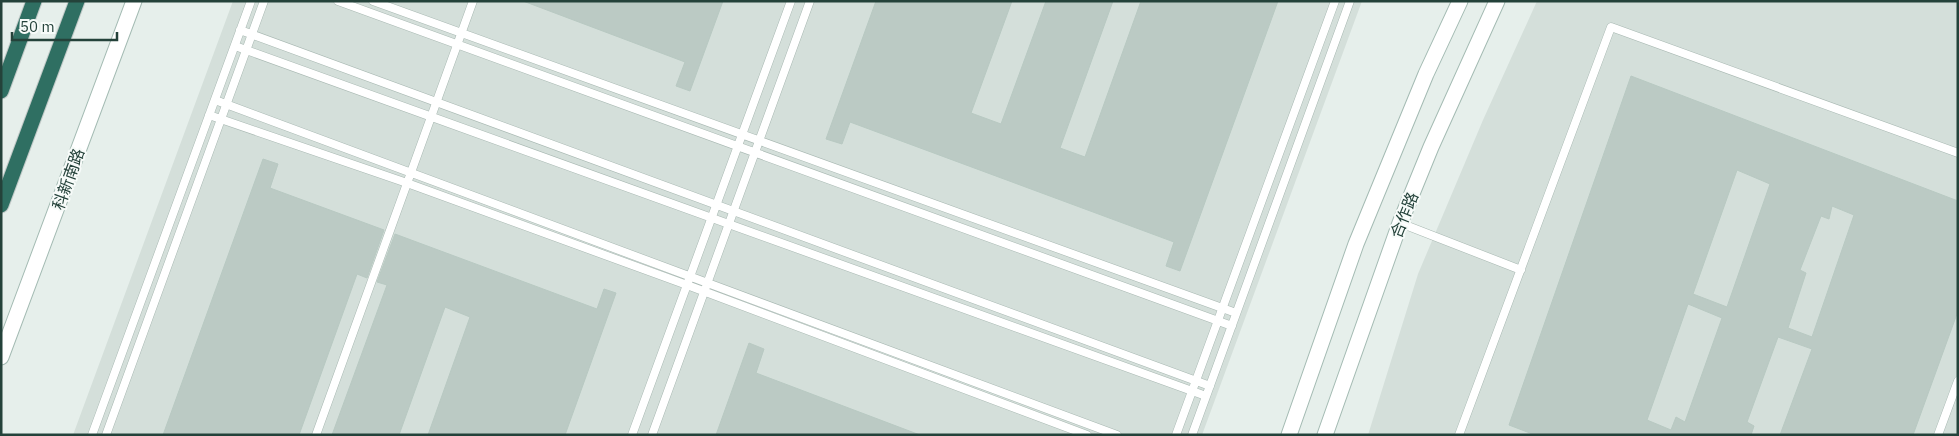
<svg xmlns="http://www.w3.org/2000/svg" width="1959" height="436" font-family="'IBM Plex Sans','Noto Sans SC',sans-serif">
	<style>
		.built { fill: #d4dfda }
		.building { fill: #bbcac4; stroke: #b8c9c2; fill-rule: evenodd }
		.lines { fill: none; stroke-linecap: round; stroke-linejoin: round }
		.lane-casing { stroke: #a8b8b2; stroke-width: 9 }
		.secondary-casing { stroke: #a4bbb3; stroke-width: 17 }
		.highway-casing { stroke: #c2cac8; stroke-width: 17 }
		.lane { stroke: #fff; stroke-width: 8 }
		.secondary { stroke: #fff; stroke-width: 15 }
		.highway { stroke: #2f6f62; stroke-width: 15 }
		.labels { text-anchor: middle; stroke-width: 4; stroke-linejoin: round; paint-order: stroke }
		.street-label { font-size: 16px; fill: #24423a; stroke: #f7fbf9 }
	</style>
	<rect width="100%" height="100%" fill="#e6efeb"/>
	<!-- built -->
	<path class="built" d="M233,1H1362L1202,435H73Z
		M1537,1H1958V435H1368L1418,274L1483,120Z"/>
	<!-- building -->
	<path class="building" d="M523,1H723L690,91L676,86L685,62Z
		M876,1H1012L971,113L1001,124L1046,1H1113L1060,148L1085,157L1141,1H1278L1180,271L1166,266L1174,242L850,122L842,144L826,139Z
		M1631,76L1958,201V311L1913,435H1780L1812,349L1778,337L1747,422L1754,426L1751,435H1535L1509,425ZM1737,170L1770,184L1727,307L1693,294ZM1832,206L1854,215L1812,337L1788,328L1806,273L1800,270L1821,216L1829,219ZM1688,304L1722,318L1685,422L1676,417L1671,430L1647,420Z
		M263,159L278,164L270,188L384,230L367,278L357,274L299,435H163Z
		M395,234L597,309L604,289L616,293L565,435H428L470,317L445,307L399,435H332L387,285L377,282Z
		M749,343L764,349L756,373L920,435H716Z"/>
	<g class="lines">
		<!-- lane casing -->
		<g class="lane-casing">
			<path id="lane" d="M338,1L1232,326
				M373,1L1236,313
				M240,30L1210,386
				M235,46L1206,396
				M215,100L1117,435
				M209,115L407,183L687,285L1087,435
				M1400,223L1521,270
				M92,435L251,1
				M106,435L264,1
				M316,435L473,1
				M632,435L791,1
				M652,435L810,1
				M1176,435L1335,1
				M1192,435L1350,1
				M1459,435L1611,27L1958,153
				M1938,435L1958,381"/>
		</g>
		<!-- secondary casing -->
		<g class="secondary-casing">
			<path id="secondary" d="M1,357L134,1
				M1289,435L1356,244L1426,74L1460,1
				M1325,435L1400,223L1431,147L1497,1"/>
		</g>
		<!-- highway casing -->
		<g class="highway-casing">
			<path id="highway" d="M1,91L34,1
				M1,205L77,1"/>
		</g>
		<!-- lane -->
		<use href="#lane" class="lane"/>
		<!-- secondary -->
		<use href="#secondary" class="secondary"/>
		<!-- highway -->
		<use href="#highway" class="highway"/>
	</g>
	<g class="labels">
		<!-- street labels -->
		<g class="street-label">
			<text transform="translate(68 179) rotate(-70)" y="6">科新南路</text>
			<text transform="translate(1404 215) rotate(-68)" y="6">合作路</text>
		</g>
	</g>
	<!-- border -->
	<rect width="1959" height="436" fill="none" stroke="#24423a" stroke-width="5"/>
	<!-- scale -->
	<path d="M12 32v8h105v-8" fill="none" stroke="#24423a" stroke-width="2.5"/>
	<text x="20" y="32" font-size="15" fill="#24423a" stroke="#f7fbf9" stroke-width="4" paint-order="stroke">50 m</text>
</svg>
